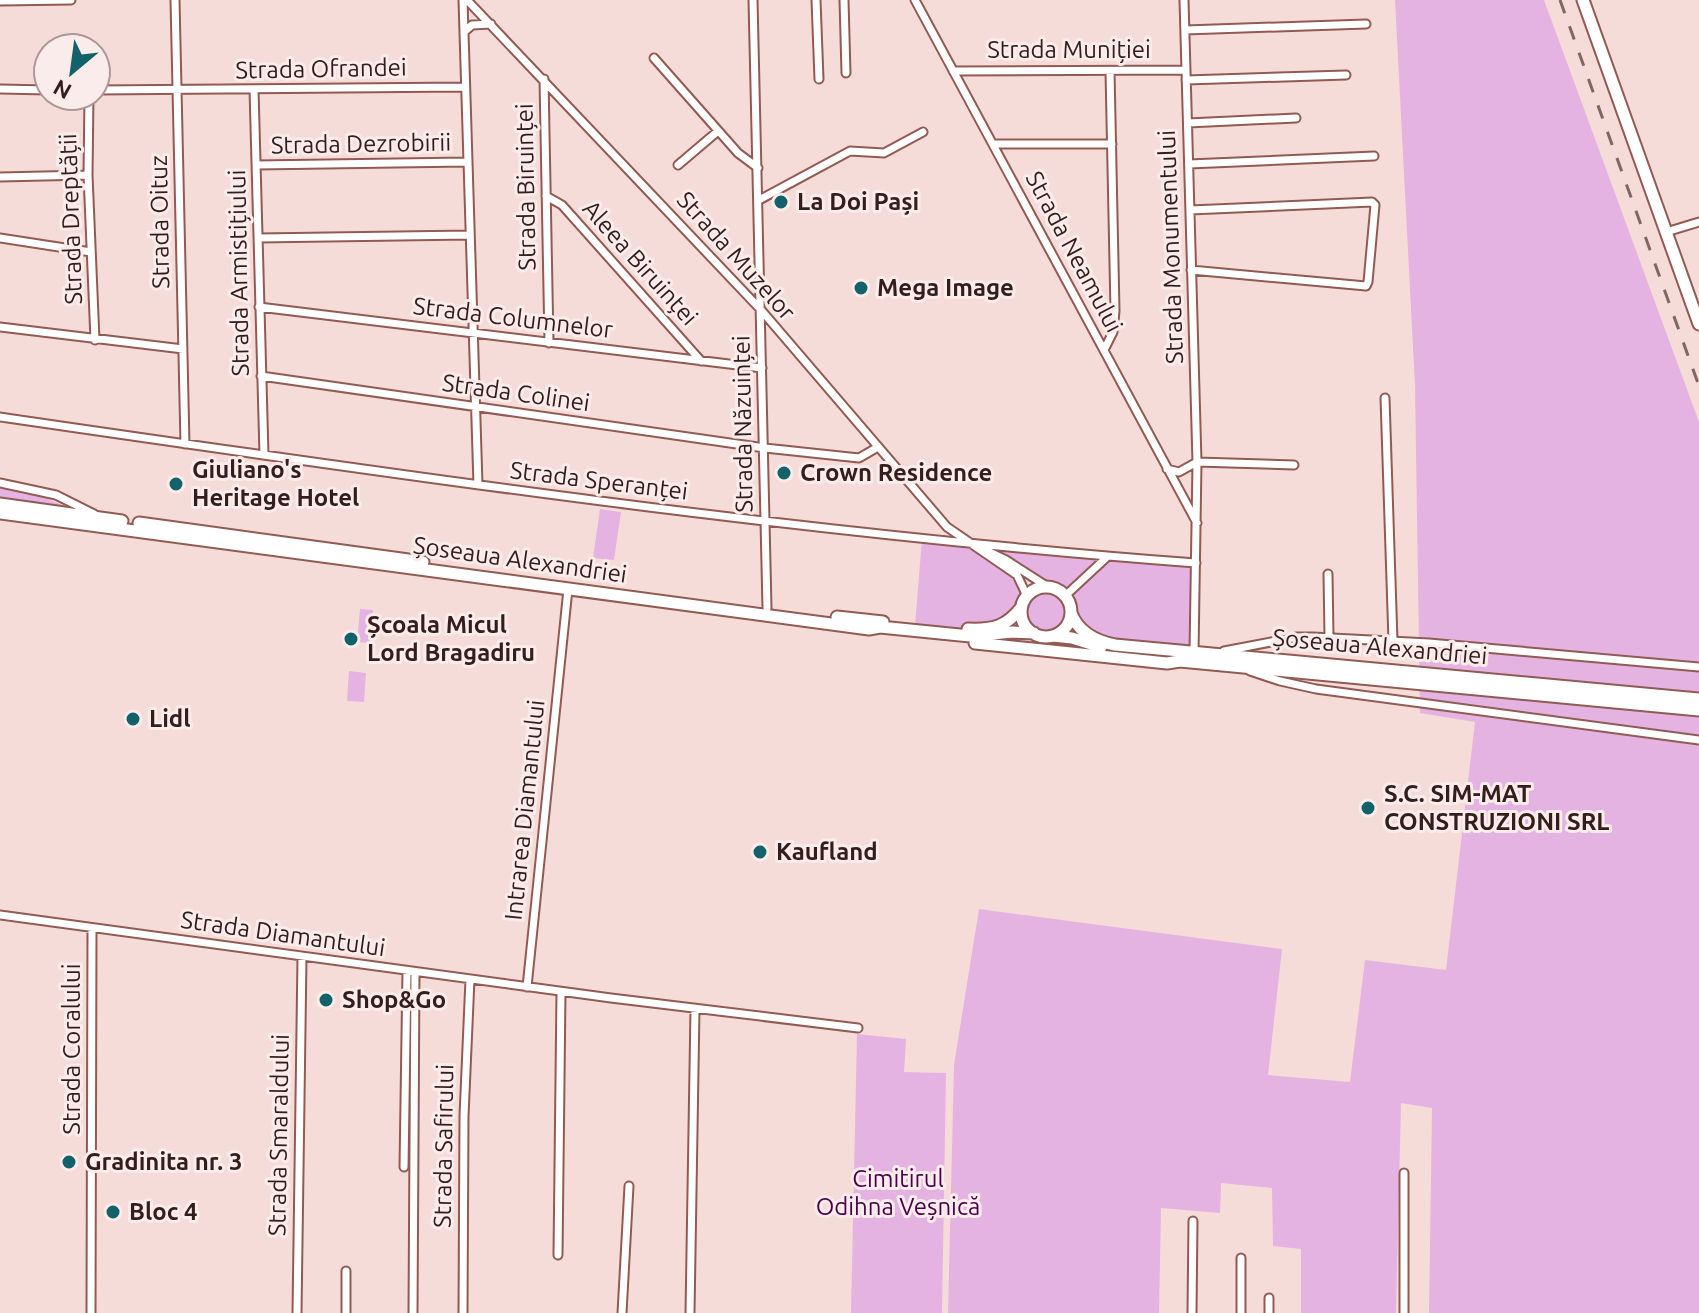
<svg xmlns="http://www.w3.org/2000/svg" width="1699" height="1313" font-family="Ubuntu,sans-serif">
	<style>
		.green { fill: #e5b3e2; fill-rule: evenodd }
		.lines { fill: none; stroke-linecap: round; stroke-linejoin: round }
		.minor-casing { stroke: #915a52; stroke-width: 11 }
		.primary-casing { stroke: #915a52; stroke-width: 15 }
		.minor { stroke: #fff; stroke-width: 7 }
		.primary { stroke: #fff; stroke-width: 11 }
		.rail { stroke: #7f6764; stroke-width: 3; stroke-dasharray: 14 14; stroke-linecap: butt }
		.poi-dot { fill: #13616b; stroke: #faecea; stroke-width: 3 }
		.labels { text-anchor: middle; stroke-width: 6; stroke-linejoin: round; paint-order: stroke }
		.street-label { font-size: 24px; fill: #341d1a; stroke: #faecea }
		.poi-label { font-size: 24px; font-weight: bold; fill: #341d1a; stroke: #faecea; text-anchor: start }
		.park-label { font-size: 24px; fill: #4c004c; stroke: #faecea }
	</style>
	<rect width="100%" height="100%" fill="#f6dcd8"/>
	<!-- green -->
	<path class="green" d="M1395,0H1544L1699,422V1313H1429L1432,1108L1401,1103L1396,1313H1301V1249L1273,1246L1272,1188L1221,1183L1220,1213L1161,1208L1159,1313H948L954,1065L979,909L1282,949L1268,1075L1350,1082L1365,960L1446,970L1475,722L1420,713L1415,386Z
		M0,487L29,491L62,505L60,507L0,498Z
		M600,509L621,512L614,560L593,558Z
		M922,539L1196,563L1194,653L1107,644L1069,620C1057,643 1029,640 1021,615L973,629L915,625ZM1006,560L1047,587L1033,591L1027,596Z
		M360,609L373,610L370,643L357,642Z
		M349,671L366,673L364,702L347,701Z
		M857,1034L906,1039L904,1072L946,1073L942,1313H851Z"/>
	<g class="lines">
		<!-- minor casing -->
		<g class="minor-casing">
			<path id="minor" d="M175,0L185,444
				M463,0L478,485
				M467,0L762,311L947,527L1017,575L1027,596
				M753,0L767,608
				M816,0L819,79
				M844,0L846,73
				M915,0L1197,523
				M1184,0L1197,462L1194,653
				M0,1L71,0
				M1185,30L1366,24
				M464,32L472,25L491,24
				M654,58L738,153L758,168
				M953,71L1186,70
				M544,79L549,343
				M1186,80L1346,75
				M0,89L48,90
				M254,89L264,455
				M96,90L465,87
				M89,96L88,175L95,340
				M1188,123L1296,118
				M993,144H1112
				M1189,164L1374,156
				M256,165L466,162
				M678,165L718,131
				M0,177L88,175
				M546,196L562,205L701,361
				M759,200L850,151L884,153L923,132
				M1190,210L1372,202L1375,205L1368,282L1366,286L1191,270
				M1666,232L1699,222
				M0,238L91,252
				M258,238L469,235
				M259,307L762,368
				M0,327L183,349
				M1104,350L1113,332L1115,311L1110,71
				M261,376L765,448L859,458L878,447
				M1385,398L1393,641
				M0,417C398,475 795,533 1196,563
				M1167,469L1179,472L1197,462L1294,465
				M0,483L56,495L94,514
				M983,549L1006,560L1048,587
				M1328,574L1329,637
				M1065,596L1107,557
				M1224,651L1297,637H1313L1429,643L1699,667
				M1250,671L1280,681L1316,689L1699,740
				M0,915L611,998L858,1028
				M527,987L568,589
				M404,1167L407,971
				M558,1255L561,992
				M1241,1258V1313
				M1269,1298V1313
				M91,1313L92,929
				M297,1313L302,957
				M346,1313V1271
				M413,1313L415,972
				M463,1313L464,1116L470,979
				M622,1313L629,1186
				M690,1313L695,1009
				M1192,1313L1193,1221
				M1404,1313V1173"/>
		</g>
		<!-- primary casing -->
		<g class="primary-casing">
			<path id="primary" d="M1583,0L1699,324
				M0,504L122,521
				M0,513L869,629L880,627L970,636L1013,632L1034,633
				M139,523L423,562
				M1021 612a25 25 0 1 1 50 0a25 25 0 1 1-50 0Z
				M1071,613C1078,632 1095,641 1115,645L1699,699
				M837,617L883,622
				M968,629C993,630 1006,627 1021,608
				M1053,636L1072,638L1101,647
				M975,643L1167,663L1180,661L1699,710"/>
		</g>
		<!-- minor -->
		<use href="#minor" class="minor"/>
		<!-- primary -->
		<use href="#primary" class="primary"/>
		<!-- rail -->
		<path class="rail" d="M1560,0L1699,386"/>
	</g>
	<!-- markers -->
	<g class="poi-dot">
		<circle cx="781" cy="202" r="8"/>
		<circle cx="861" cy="288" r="8"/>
		<circle cx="784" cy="473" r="8"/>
		<circle cx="176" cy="484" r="8"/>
		<circle cx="351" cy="639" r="8"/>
		<circle cx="133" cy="719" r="8"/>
		<circle cx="1368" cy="808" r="8"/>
		<circle cx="760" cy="852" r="8"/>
		<circle cx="326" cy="1000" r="8"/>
		<circle cx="69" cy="1162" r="8"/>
		<circle cx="113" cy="1212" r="8"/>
	</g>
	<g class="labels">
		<!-- street labels -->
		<g class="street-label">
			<text x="1069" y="58">Strada Muniției</text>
			<text transform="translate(321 69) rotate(-1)" y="8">Strada Ofrandei</text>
			<text transform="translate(361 144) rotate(-1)" y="8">Strada Dezrobirii</text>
			<text transform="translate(526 187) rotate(-91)" y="8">Strada Biruinței</text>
			<text transform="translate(71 219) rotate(-92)" y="8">Strada Dreptății</text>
			<text transform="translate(160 222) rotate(-91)" y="8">Strada Oituz</text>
			<text transform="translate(1171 247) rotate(-92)" y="8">Strada Monumentului</text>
			<text transform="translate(1074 252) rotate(62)" y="8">Strada Neamului</text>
			<text transform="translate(736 256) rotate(48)" y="8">Strada Muzelor</text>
			<text transform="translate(640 263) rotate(48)" y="8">Aleea Biruinței</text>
			<text transform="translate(239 273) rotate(-91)" y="8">Strada Armistițiului</text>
			<text transform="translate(513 318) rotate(7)" y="8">Strada Columnelor</text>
			<text transform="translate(516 393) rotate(8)" y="8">Strada Colinei</text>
			<text transform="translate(743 424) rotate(-91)" y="8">Strada Năzuinței</text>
			<text transform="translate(599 481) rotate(7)" y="8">Strada Speranței</text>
			<text transform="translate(520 560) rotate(8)" y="8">Șoseaua Alexandriei</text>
			<text transform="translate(1380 647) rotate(5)" y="8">Șoseaua Alexandriei</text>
			<text transform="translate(525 810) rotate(-84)" y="8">Intrarea Diamantului</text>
			<text transform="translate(283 934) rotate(8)" y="8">Strada Diamantului</text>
			<text transform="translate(72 1049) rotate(-90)" y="8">Strada Coralului</text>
			<text transform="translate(279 1135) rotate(-89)" y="8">Strada Smaraldului</text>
			<text transform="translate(444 1146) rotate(-89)" y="8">Strada Safirului</text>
		</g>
		<!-- poi labels -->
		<g class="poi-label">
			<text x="797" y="210">La Doi Pași</text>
			<text x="877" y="296">Mega Image</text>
			<text x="192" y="478">Giuliano's<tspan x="192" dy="28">Heritage Hotel</tspan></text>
			<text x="800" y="481">Crown Residence</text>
			<text x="367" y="633">Școala Micul<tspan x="367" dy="28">Lord Bragadiru</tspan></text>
			<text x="149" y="727">Lidl</text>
			<text x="1384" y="802">S.C. SIM-MAT<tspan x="1384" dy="28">CONSTRUZIONI SRL</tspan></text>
			<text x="776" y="860">Kaufland</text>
			<text x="342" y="1008">Shop&amp;Go</text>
			<text x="85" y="1170">Gradinita nr. 3</text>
			<text x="129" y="1220">Bloc 4</text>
		</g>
		<!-- park labels -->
		<g class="park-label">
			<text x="898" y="1187">Cimitirul<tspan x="898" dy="28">Odihna Veșnică</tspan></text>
		</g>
	</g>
	<!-- north arrow -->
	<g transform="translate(72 72) rotate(209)"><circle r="38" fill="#faecea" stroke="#ab9997" stroke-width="2"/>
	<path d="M0-6L14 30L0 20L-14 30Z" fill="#13616b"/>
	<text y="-12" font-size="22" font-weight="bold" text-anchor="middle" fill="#341d1a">N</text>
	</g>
</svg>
